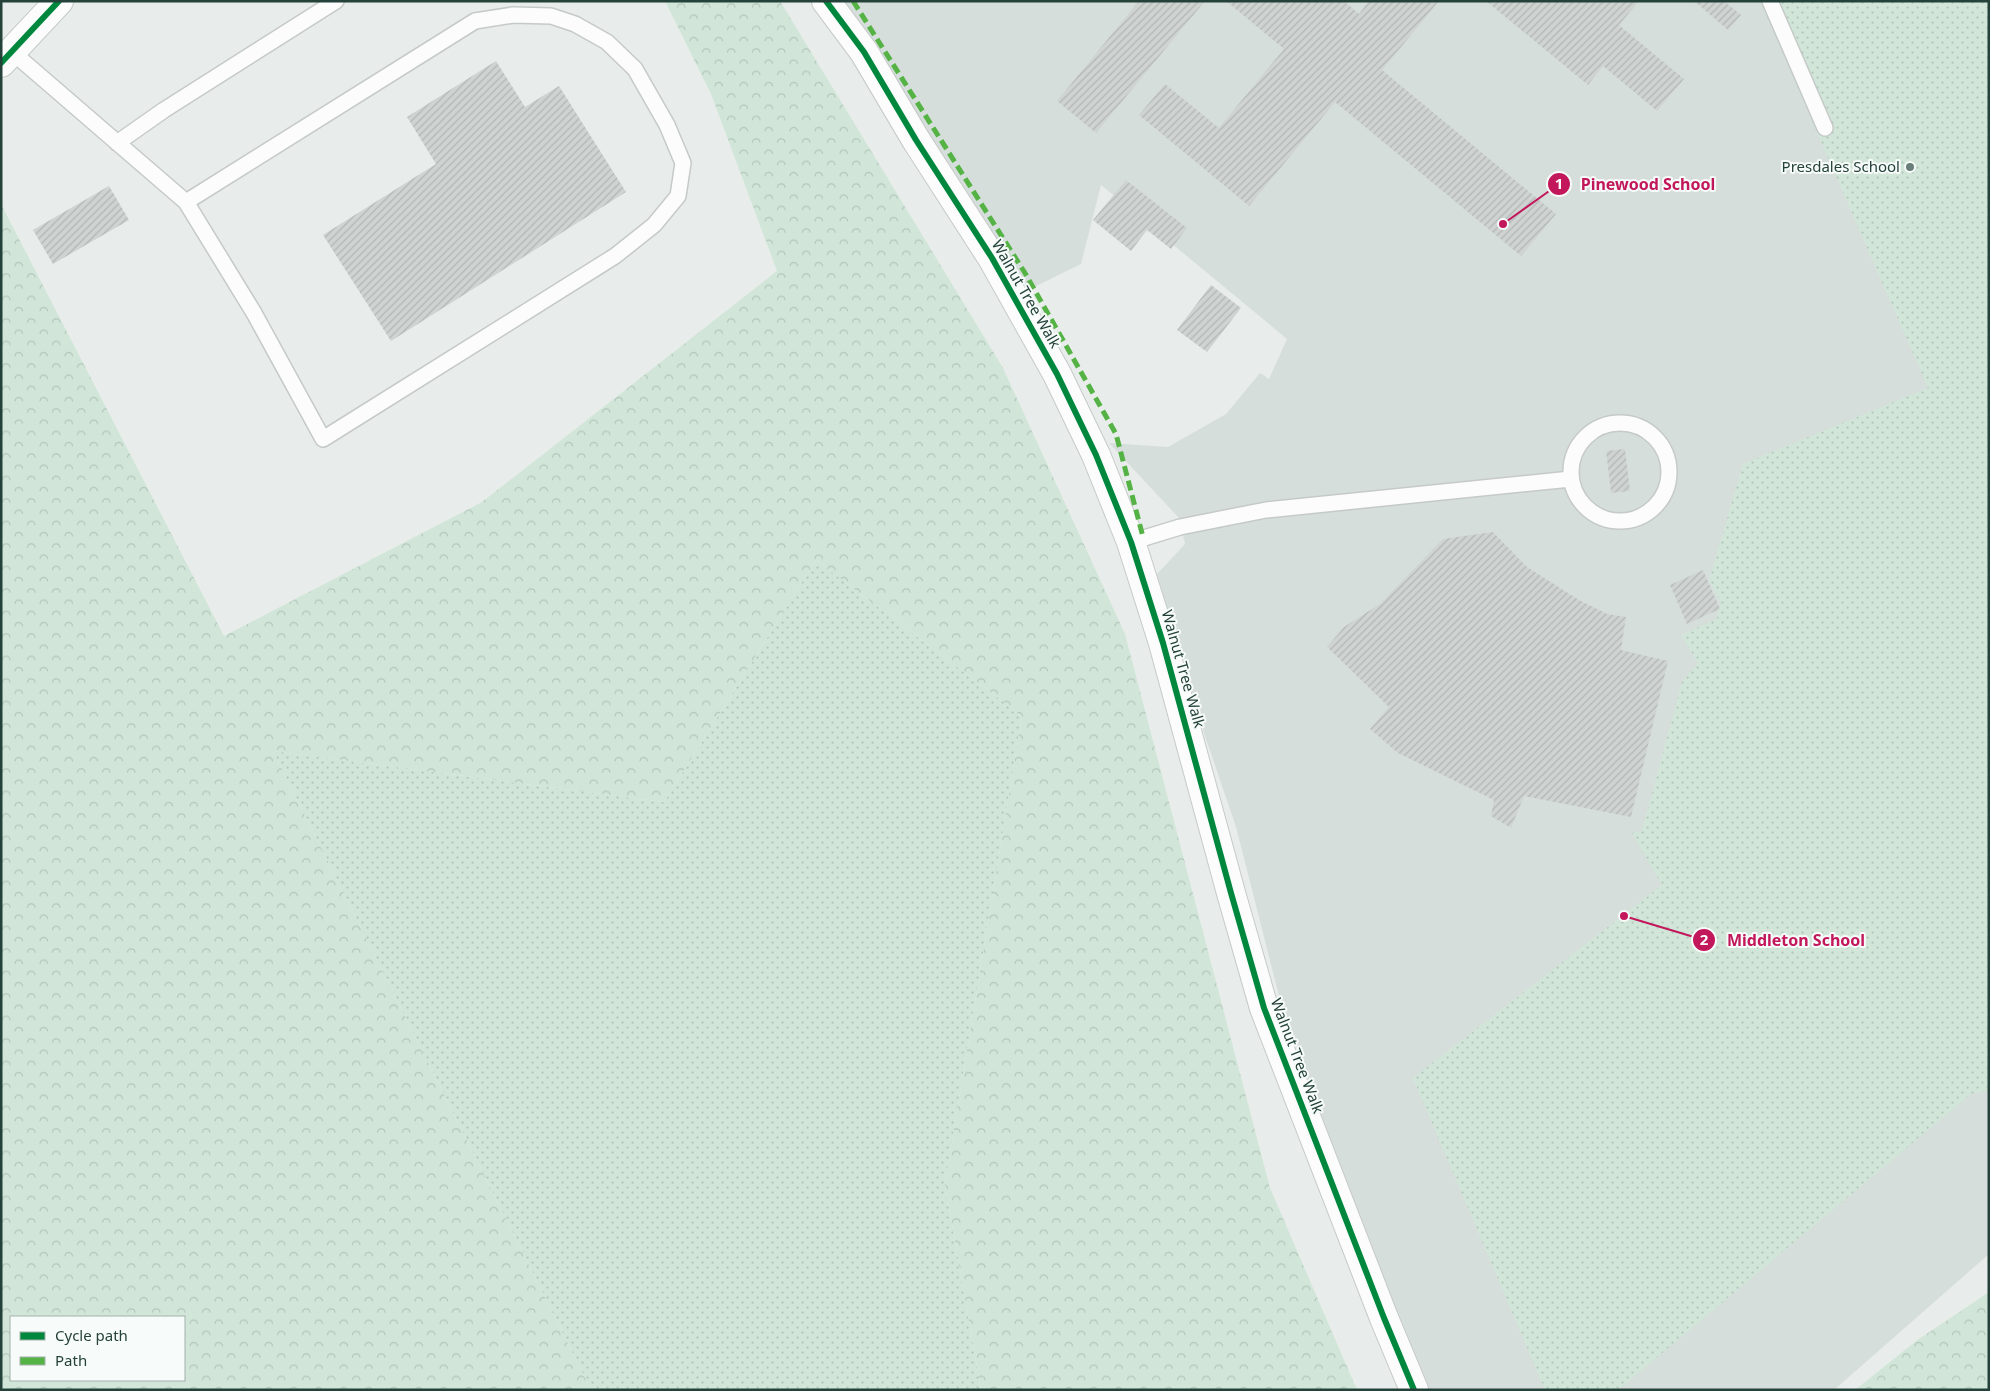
<svg xmlns="http://www.w3.org/2000/svg" width="1990" height="1391" font-family="'Noto Sans',sans-serif">
	<style>
		.built { fill: #d6dedb }
		.grass { fill: url(#grass-dots) }
		.forest { fill: url(#forest-crowns); fill-rule: evenodd }
		.building { fill: url(#building-hatch) }
		.lines { fill: none; stroke-linecap: round; stroke-linejoin: round }
		.lane-casing { stroke: #c5cac8; stroke-width: 18 }
		.street-casing { stroke: #c5cac8; stroke-width: 30 }
		.secondary-casing { stroke: #c3cbc8; stroke-width: 30 }
		.lane { stroke: #fcfcfc; stroke-width: 15 }
		.street { stroke: #fcfcfc; stroke-width: 28 }
		.secondary { stroke: #fcfcfc; stroke-width: 28 }
		.quiet { stroke: #55b346; stroke-width: 5; stroke-dasharray: 10 5; stroke-linecap: butt }
		.cycleway-casing { stroke: #f7fbf9; stroke-width: 9 }
		.cycleway { stroke: #00873e; stroke-width: 6 }
		.poi-dot { fill: #697e78; stroke: #f7fbf9; stroke-width: 2 }
		.labels { text-anchor: middle; stroke-width: 4; stroke-linejoin: round; paint-order: stroke }
		.poi-label { font-size: 15px; fill: #24423a; stroke: #f7fbf9; text-anchor: end }
		.street-label { font-size: 15px; fill: #24423a; stroke: #f7fbf9 }
		.leader { fill: none; stroke: #c2185b; stroke-width: 2 }
		.callout-dot { fill: #c2185b; stroke: #f7fbf9; stroke-width: 2 }
		.mark-label { font-size: 15px; text-anchor: middle; font-weight: bold; fill: #fff }
		.callout-label { font-size: 16px; text-anchor: middle; font-weight: bold; fill: #c2185b; stroke: #f7fbf9; stroke-width: 4; stroke-linejoin: round; paint-order: stroke }
	</style>
	<defs>
		<pattern id="grass-dots" width="8" height="8" patternUnits="userSpaceOnUse" patternTransform="scale(1.25)"><rect width="8" height="8" fill="#d1e6d8"/><path d="M2 2h.1M6 6h.1" fill="none" stroke="#b3c6ba" stroke-width="1.8" stroke-linecap="round"/></pattern>
		<pattern id="forest-crowns" width="20" height="18" patternUnits="userSpaceOnUse" patternTransform="scale(1.25)"><rect width="20" height="18" fill="#d1e6d8"/><path d="M2 6a3 3 0 1 1 6 0M12 15a3 3 0 1 1 6 0" fill="none" stroke="#b3c6ba"/></pattern>
		<pattern id="building-hatch" width="6" height="6" patternUnits="userSpaceOnUse" patternTransform="scale(1.25)"><rect width="6" height="6" fill="#cfd4d2"/><path d="M-1 1l2-2M0 6l6-6M5 7l2-2" fill="none" stroke="#b2b7b5"/></pattern>
	</defs>
	<rect width="100%" height="100%" fill="#e8edeb"/>
	<!-- built -->
	<path class="built" d="M840,1H1989V1254L1834,1390H1424L1392,1311L1281,1004L1236,827L1205,736L1157,574L1185,544L1179,518L1109,443L1168,447L1226,414L1260,373L1269,379L1287,339L1101,185L1081,264L1016,296Z"/>
	<!-- grass -->
	<path class="grass" d="M1760,1H1989V1090L1971,1094L1618,1390H1545L1413,1078L1662,885L1632,833L1642,831L1682,682L1698,663L1681,635L1717,619L1721,602L1709,581L1743,464L1928,388Z
		M816,560L1022,716L945,1184L981,1390H591L273,751L664,802Z"/>
	<!-- forest -->
	<path class="forest" d="M665,1H780L1003,368L1125,634L1270,1188L1357,1390H981L945,1184L1022,716L816,560L664,802L273,751L591,1390H1V204L224,636L482,502L777,271L711,94ZM11,1317H184V1380H11Z
		M1989,1292V1390H1855L1916,1341Z"/>
	<!-- building -->
	<path class="building" d="M1139,1H1205L1096,133L1057,101Z
		M1226,1H1344L1359,14L1369,1H1439L1382,70L1556,214L1521,256L1335,102L1249,206L1139,115L1165,84L1219,128L1284,49Z
		M1486,1H1639L1619,25L1684,79L1657,111L1603,66L1588,85Z
		M1694,1H1724L1741,15L1728,30Z
		M496,61L525,107L559,86L626,192L391,341L323,235L436,164L407,117Z
		M1126,180L1187,228L1171,249L1147,230L1131,251L1093,220Z
		M109,186L129,220L53,264L33,230Z
		M1211,285L1241,308L1207,352L1177,330Z
		M1625,449L1630,491L1611,493L1606,451Z
		M1493,532L1527,567L1579,600L1607,614L1626,617L1621,650L1668,661L1631,817L1524,796L1511,828L1491,816L1494,800L1398,753L1370,729L1389,707L1327,647L1344,627L1380,604L1443,539Z
		M1703,570L1720,609L1687,624L1670,585Z"/>
	<g class="lines">
		<!-- lane casing -->
		<g class="lane-casing">
			<path id="lane" d="M1770,1L1825,128
				M11,51L186,202L475,21L513,15L551,16L575,24L607,42L635,69L667,125L683,163L678,196L654,225L615,256L323,439L254,313L186,202
				M117,143L164,110L336,1
				M1571 472a49 49 0 1 1 98 0a49 49 0 1 1-98 0Z
				M1131,542L1180,527L1266,510L1571,479"/>
		</g>
		<!-- street casing -->
		<g class="street-casing">
			<path id="street" d="M826,1L864,52L916,140L992,258L1057,374L1096,455L1131,542L1163,643L1231,893L1264,1008L1384,1318L1414,1390"/>
		</g>
		<!-- secondary casing -->
		<g class="secondary-casing">
			<path id="secondary" d="M1,63L59,1"/>
		</g>
		<!-- lane -->
		<use href="#lane" class="lane"/>
		<!-- street -->
		<use href="#street" class="street"/>
		<!-- secondary -->
		<use href="#secondary" class="secondary"/>
		<!-- quiet -->
		<path class="quiet" d="M853,1L1025,273L1116,434L1143,537"/>
		<!-- cycleway casing -->
		<g class="cycleway-casing">
			<path id="cycleway" d="M826,1L864,52L916,140L992,258L1057,374L1096,455L1131,542L1163,643L1231,893L1264,1008L1384,1318L1414,1390
				M1,63L59,1"/>
		</g>
		<!-- cycleway -->
		<use href="#cycleway" class="cycleway"/>
	</g>
	<!-- markers -->
	<circle class="poi-dot" cx="1910" cy="167" r="5"/>
	<g class="labels">
		<!-- poi labels -->
		<g class="poi-label">
			<text x="1900" y="172">Presdales School</text>
		</g>
		<!-- street labels -->
		<g class="street-label">
			<text transform="translate(1026 294) rotate(60)" y="5">Walnut Tree Walk</text>
			<text transform="translate(1183 669) rotate(74)" y="5">Walnut Tree Walk</text>
			<text transform="translate(1297 1056) rotate(69)" y="5">Walnut Tree Walk</text>
		</g>
	</g>
	<!-- callouts -->
	<path class="leader" d="M1503 224L1559 184M1624 916L1704 940"/>
	<g class="callout-dot">
		<circle cx="1503" cy="224" r="5"/>
		<circle cx="1624" cy="916" r="5"/>
		<circle cx="1559" cy="184" r="12"/>
		<circle cx="1704" cy="940" r="12"/>
	</g>
	<g class="mark-label">
		<text x="1559" y="189">1</text>
		<text x="1704" y="945">2</text>
	</g>
	<g class="callout-label">
		<text x="1648" y="190">Pinewood School</text>
		<text x="1796" y="946">Middleton School</text>
	</g>
	<!-- border -->
	<rect width="1990" height="1391" fill="none" stroke="#24423a" stroke-width="5"/>
	<!-- legend -->
	<rect x="10" y="1316" width="175" height="65" fill="#f7fbf9" stroke="#a3b1ad"/>
	<rect x="20" y="1332" width="25" height="8" fill="#00873e" stroke="#a3b1ad"/>
	<text x="55" y="1341" font-size="15" fill="#24423a">Cycle path</text>
	<rect x="20" y="1357" width="25" height="8" fill="#55b346" stroke="#a3b1ad"/>
	<text x="55" y="1366" font-size="15" fill="#24423a">Path</text>
</svg>
